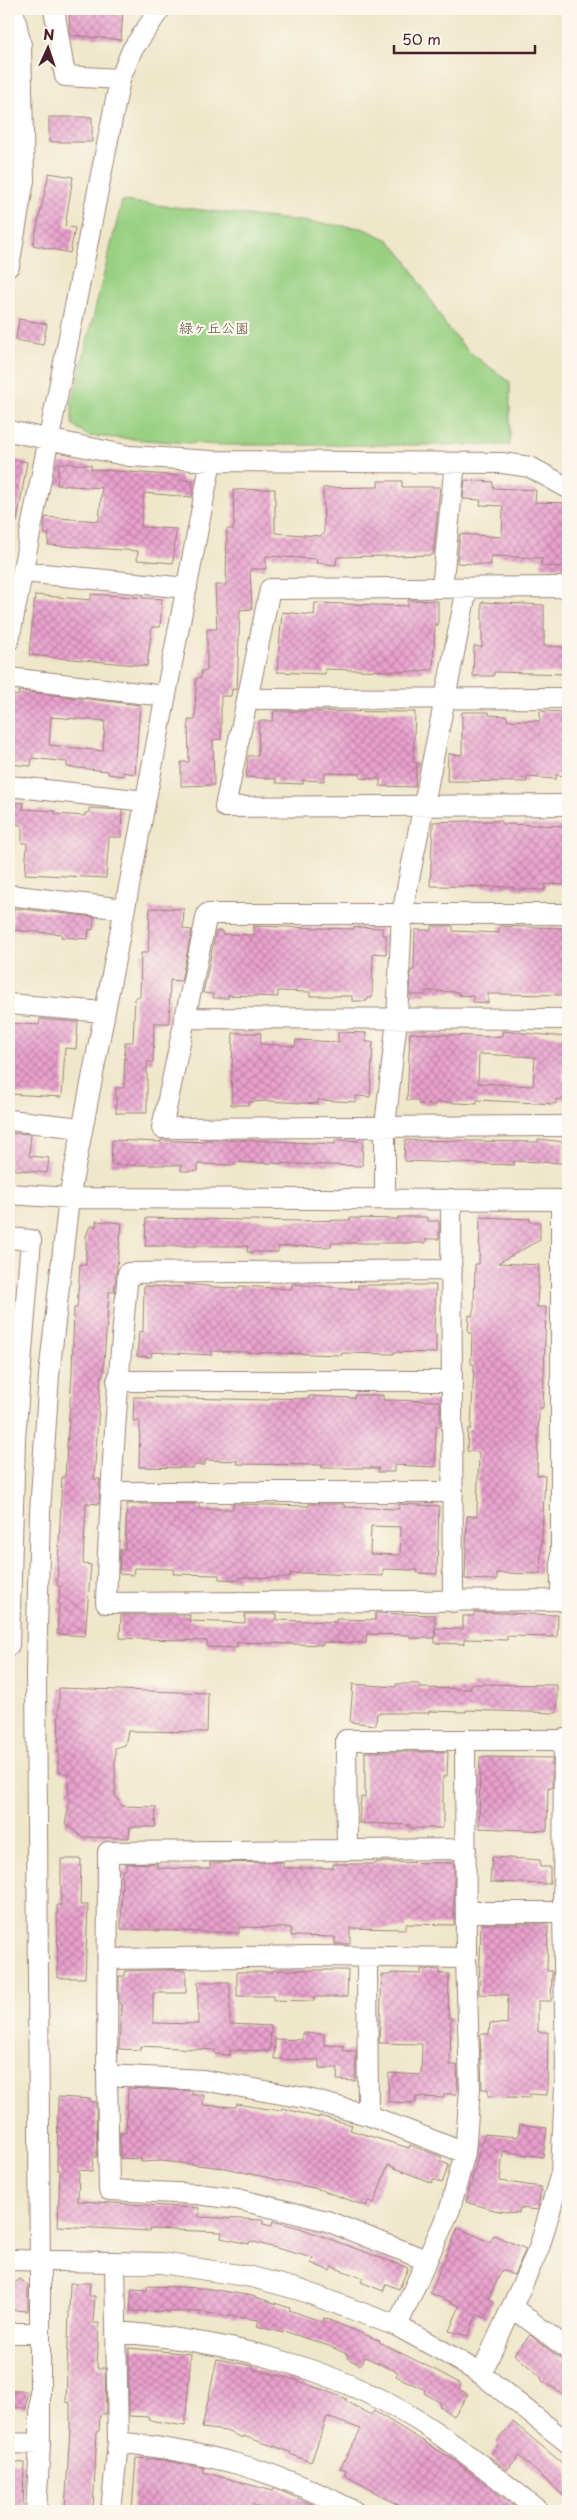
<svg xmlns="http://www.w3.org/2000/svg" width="577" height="2520" font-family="'Playpen Sans','Klee One',sans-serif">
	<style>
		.park { fill: #99d082; stroke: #727856 }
		.building { fill: url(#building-cross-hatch); fill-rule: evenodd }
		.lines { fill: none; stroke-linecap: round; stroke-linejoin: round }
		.minor-casing { stroke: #9c837a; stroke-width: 22 }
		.minor { stroke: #fff; stroke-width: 20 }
		.labels { text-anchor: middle; stroke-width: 4.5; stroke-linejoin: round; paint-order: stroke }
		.park-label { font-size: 14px; fill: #625445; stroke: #fbf7ec }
	</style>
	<defs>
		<pattern id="building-cross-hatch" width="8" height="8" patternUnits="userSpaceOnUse" patternTransform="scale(1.25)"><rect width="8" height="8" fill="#e9a0ce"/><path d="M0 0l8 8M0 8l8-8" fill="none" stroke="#bf82a7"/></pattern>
	</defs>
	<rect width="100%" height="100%" fill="#fbf7ec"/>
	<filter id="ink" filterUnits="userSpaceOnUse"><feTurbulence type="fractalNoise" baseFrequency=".02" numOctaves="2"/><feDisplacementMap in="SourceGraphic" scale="10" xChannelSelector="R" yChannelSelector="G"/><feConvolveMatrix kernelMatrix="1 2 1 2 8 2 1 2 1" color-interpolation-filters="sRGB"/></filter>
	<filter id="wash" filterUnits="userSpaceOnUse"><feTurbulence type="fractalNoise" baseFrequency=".0096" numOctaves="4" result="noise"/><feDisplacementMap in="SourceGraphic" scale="20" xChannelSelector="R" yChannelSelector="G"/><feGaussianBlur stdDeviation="1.12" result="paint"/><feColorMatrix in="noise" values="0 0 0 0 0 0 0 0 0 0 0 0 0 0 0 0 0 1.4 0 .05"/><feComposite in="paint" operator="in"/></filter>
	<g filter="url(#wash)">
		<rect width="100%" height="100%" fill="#efe7ca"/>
		<!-- park -->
		<path class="park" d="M122,201L362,228L389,240L406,260L447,327L468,351L510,382V445H219L88,436L72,424V402Z"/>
		<g id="blocks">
			<!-- building -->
			<path class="building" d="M69,9H123L121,40L70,35Z
				M49,117H92V142H49Z
				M49,173L73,177L65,226L75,228L70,253L33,245Z
				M19,319L47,324L43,345L16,340Z
				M9,459L27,462L17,522H9Z
				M59,463L91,465V469L181,476V480L193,481L192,497L144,493L141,527L176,529L173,563L137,560L138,551L48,545L49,534H44L45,517L99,521L102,488L57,485Z
				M465,480L493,482V488L536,490L535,502L568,503V567L541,566L542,558L491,556V565L457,563L460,534L502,537L503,506L480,505L481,500L463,499Z
				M378,481H402V487H440L433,555L337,557L336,565L316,563L317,559L266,556V569H250L252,609L240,610L237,690L232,689L231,696H221V739L213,740L214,785L181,786V762H189L188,720H195L196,678H201V671H207V629H217L215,585H226L227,529H234L233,490L275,489V533L320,536L324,534L323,488L378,487Z
				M91,594L162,599L160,627H152L147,666L29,655L35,595L91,600Z
				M408,600L438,601V625L435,624L433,670H423L422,672L325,669V674L277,672L282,612L314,615L315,603L408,606Z
				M482,602L544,605V646L568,647V674L494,672V676H473L474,646L482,647Z
				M19,691L140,705L135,774L123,772V776L108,774V771L67,767V762L32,758L31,766L9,764L12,695L18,696ZM51,717L105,721L103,751L49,745Z
				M274,711L415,712L413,762L417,763L415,787L380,786V779L360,778V774L325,773L324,781L303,780V784L276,783V779L246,777L248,756H258L259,721H273Z
				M540,711L568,712V776L556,775V779L527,777V782L447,781L448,754L462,755V712H489V715L507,716V720L540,721Z
				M9,802L24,803L23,809L55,811V814L85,816V813H89V808L122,810L121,837H109L106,878L25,874L27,843H22V825L9,824Z
				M470,821H502V824L568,826V885L545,884V890L513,889V887L430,886L433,822Z
				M14,908L94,917L93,930L89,929L88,939L61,937L62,934L12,930Z
				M150,908L184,909L183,929L192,930L181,981L170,980L169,1023H154L153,1062H148L147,1064V1113H116V1088H124L125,1042H133L135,997H140L141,953H148Z
				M254,926L354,929V927L382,928V935H386V954L373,953L372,998H368L367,1001H352V996H310V992L278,991V997L228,995V998H213V994L203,993L216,931H222V934L254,935Z
				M432,926H453V931L499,933V926L568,928V995L488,994V1003L473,1002V996L459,995V992L426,991V995H410L411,970H414L415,930H432Z
				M40,1019L78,1022L76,1049L65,1048L62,1097L9,1094V1023L39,1025Z
				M502,1031L565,1037L563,1080H568V1100L556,1099V1104L477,1100V1104L436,1102L435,1105L418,1104V1100H407L410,1033L492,1037L502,1036ZM479,1054L535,1057L533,1086L478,1083Z
				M338,1032L366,1033V1042H373L370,1097L356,1096V1102L318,1100V1104L269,1101L249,1102V1105H231L233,1033H261L260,1044L295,1046L296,1040L338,1042Z
				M9,1133L31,1134L29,1156L49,1158L47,1173L9,1169Z
				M538,1139L564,1142L563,1163L514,1161V1165L404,1161L405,1140L538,1142Z
				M112,1140L161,1142V1140L204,1142V1140H250L335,1144V1140L363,1141L362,1166L235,1162V1165L198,1164V1171H181V1165H111Z
				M398,1217H427V1221H439V1239H426V1243H331V1247L288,1246L278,1247V1252H247L248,1246H145L146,1218L299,1221L350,1220V1218L398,1219Z
				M480,1217L530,1219V1222H540V1240L498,1263L539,1265L537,1307H546L543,1408H539L537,1475L545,1476L540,1574L497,1573V1580L465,1579L467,1516H477V1511L479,1452L467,1451L468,1429H471L474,1364H471L472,1333H468L469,1315L472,1316L474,1308L475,1264H479Z
				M96,1221L122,1223L114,1292H109L103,1375H101L94,1479H100L99,1504L86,1503L83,1564L91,1565L85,1636L57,1634L60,1586H57L62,1477H65L72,1373L74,1308H77L80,1264L86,1265V1236L90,1226H96Z
				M184,1284L239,1289V1286L291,1289L292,1284L358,1289V1285H436L434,1333H436V1353L394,1352V1354L342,1353V1355L212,1351V1355L152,1352L151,1357L137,1356L139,1331L143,1332L144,1286L183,1287Z
				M355,1395H383V1400L440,1401V1426H436L435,1467L394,1465V1472H378L379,1468H322V1465L237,1464L238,1461L205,1460V1465H194V1468L139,1467L140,1421H133L134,1397L269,1400V1398L309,1399V1396L355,1398Z
				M127,1504H199V1509H233V1504L309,1506V1504H344V1507L399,1509V1504L439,1506L437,1574L417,1573V1570L383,1569V1576L304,1573L290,1574V1578L239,1577V1580L219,1579V1575L173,1574L174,1569L134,1568L133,1575L119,1574L120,1550H125ZM371,1526L401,1527L400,1555L370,1554Z
				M474,1612L558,1615L557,1637L507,1636V1640L464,1639V1644L435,1643V1628L463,1629V1616H474Z
				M375,1613L435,1615V1638H410V1635L367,1634L366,1643L323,1642V1645L237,1642V1648L207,1647V1641L120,1638L121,1615H190L189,1621L245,1623V1614H277V1620L336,1622V1619L375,1620Z
				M353,1684L396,1687V1684H420V1688L471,1689V1684L557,1685V1713L466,1710V1712L429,1711V1713H377L376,1725L350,1722Z
				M59,1688L208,1693L207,1732L128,1731L125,1745L115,1748V1795L122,1806L156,1807L155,1827H130L129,1838L82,1837L65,1824L69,1806L68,1774L58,1771Z
				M365,1752H448L447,1776H443V1828H409V1825L359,1823L361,1797L365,1798Z
				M480,1757L552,1758V1788L548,1787L547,1831L479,1828Z
				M492,1857L540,1860V1867H550V1884L490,1882Z
				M61,1859H81L80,1905H88L85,1978H58L57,1905H61Z
				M283,1862V1868H333V1864H376V1862L454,1863V1925L406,1924V1929L350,1928V1944H335V1937L291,1936V1928L239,1927V1933L121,1929L122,1870H126V1864L157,1863V1868L205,1869L210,1868V1863Z
				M481,1924H548L547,1971H552L551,2001H538V2032H548L547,2095L530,2094V2098L488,2096V2089H482L480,2034H489L490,2023L507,2024L508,1995L479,1994Z
				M421,1969L440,1970V1974H449L448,2018H451L450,2065H457L458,2089L456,2094H444V2098L416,2097V2103L388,2102L389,2073L421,2075L422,2044L379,2043L382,1975H391V1973L421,1974Z
				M159,1970H186V1993H153V2023L198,2024V1982H230V2024L271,2026L270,2051L230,2050V2055L215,2054V2050L196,2049L141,2046V2050L119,2049L121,2004H119V1976H125V1971Z
				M273,1970H348L347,1997H314V2001L273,2000V1996H237V1972H273Z
				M302,2033L324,2034V2045L344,2046L343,2051H356L355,2081L337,2080L338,2068H319V2060L274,2059L275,2039L302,2040Z
				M128,2088L192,2091V2095H204L203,2105L236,2107L237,2104L281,2111L282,2108L319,2118V2116L352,2125L350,2130L409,2148L410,2145L442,2157L440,2161L449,2165L442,2183L433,2179L432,2183L388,2165L374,2203L368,2201L366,2206L318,2189L225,2168L161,2161L141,2162V2159L120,2158V2133H126Z
				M58,2097L91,2099V2102H96L97,2157H93L92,2171L79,2170L78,2201L199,2208V2217L263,2220V2224L272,2226L273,2221L300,2228L408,2268L399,2289L386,2284L383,2291L361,2282L363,2278L332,2267L330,2271L311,2263L313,2258L250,2241L249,2244L221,2238L222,2232L149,2229V2231L58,2226L60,2170H57Z
				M520,2124L547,2128L543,2157L503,2151L500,2181L541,2187L538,2210L520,2208L519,2213L498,2211L466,2202L484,2134L518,2137Z
				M458,2228L490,2242L494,2235L526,2249L514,2275L502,2270L489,2298L494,2301L485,2318L477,2314L468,2336L449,2331L460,2306L430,2293Z
				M20,2279L28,2285V2311L9,2310V2282L15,2283Z
				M70,2283H90L89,2296H95L93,2323H99L97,2368H105L106,2414H100L99,2431H97L93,2511L65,2510L70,2429V2403L66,2402Z
				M147,2286L204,2288L252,2296L290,2308L289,2310L323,2322L324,2318L380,2341L379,2342L441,2373L461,2384L459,2389L468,2394L454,2416L439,2406L441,2403L424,2393L425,2390L396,2376L398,2372L365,2357L360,2365L347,2358L349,2355L329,2346L284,2331L283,2333L257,2326L259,2320L200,2312L130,2311L132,2289L147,2290Z
				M530,2335L561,2359L568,2361V2397L541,2380L542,2378L514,2354Z
				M129,2348L191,2354L185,2426L148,2420L149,2417L129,2416Z
				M217,2359L254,2366L253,2369L296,2380L347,2399L346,2401L371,2415L374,2411L454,2460L520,2511H409L344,2475L346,2470L340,2468L361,2429L327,2417L311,2462L290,2454L291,2452L243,2436V2438L226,2431L202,2428Z
				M9,2391H27L26,2408L9,2407Z
				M513,2422L568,2468V2500L519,2456L507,2470L489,2456L499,2444L496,2442Z
				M136,2458L162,2460L204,2468L203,2472L273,2491L274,2488L328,2511H266L252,2504L250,2511H132Z
				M9,2462L24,2463L23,2511H9Z"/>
		</g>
	</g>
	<g filter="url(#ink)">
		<use href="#blocks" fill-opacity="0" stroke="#9c837a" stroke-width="1"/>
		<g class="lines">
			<!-- minor casing -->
			<g class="minor-casing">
				<path id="minor" d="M54,9L65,76L120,79
					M9,266L24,180L21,45L13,9
					M9,431L129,456L211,461L502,463L530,467L568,488
					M23,572L187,588
					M568,587L270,589L225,807L568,805
					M442,588L455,463
					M9,640L120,79L132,50L160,9
					M9,678L165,696
					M247,699L568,698
					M9,786L145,801
					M9,895L124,909
					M568,914H207L162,1128L568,1126
					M9,1004L104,1012
					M184,1018L568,1019
					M9,1120L82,1128
					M9,1194L69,1198L568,1200
					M385,1199V1126L397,1019L402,914L467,588
					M451,1199L453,1602
					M561,1200V1601
					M9,1238L31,1240L15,1438L9,1645
					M452,1270L128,1273C117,1383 110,1493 106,1603L568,1600
					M117,1381H452
					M110,1492H453
					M347,1850L466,1849
					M466,1912H563
					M367,1957L368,2115
					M108,1959L313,1956L466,1958
					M107,2075L203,2080L304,2098L368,2115L465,2153
					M9,2260L161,2263L252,2277L300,2290L397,2326L439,2349L481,2374L568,2443
					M426,2260L327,2221L237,2199L197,2194L109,2190L107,2075L108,1852L347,1850L346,1740H568
					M513,2308L568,2349
					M397,2326L450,2209L465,2153L470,2089L466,1958L465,1740
					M117,2332C222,2341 325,2363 417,2420C460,2447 499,2479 539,2511
					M9,2333H40
					M481,2374L539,2248L561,2173L566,2066L563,1912L564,1739
					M118,2442C208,2453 273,2468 354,2511
					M9,2443L40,2444
					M36,2511L40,2444V2280L36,1671L40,1512L49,1375L69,1198L211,461
					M111,2511L118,2442L115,2262"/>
			</g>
			<!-- minor -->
			<use href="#minor" class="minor"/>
		</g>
	</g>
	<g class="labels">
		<!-- park labels -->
		<g class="park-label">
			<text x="214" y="333">緑ヶ丘公園</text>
		</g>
	</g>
	<!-- margin -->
	<rect width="577" height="2520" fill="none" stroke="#fbf7ec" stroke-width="30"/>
	<!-- north arrow -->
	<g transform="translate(48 48) rotate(3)" stroke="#fbf7ec" stroke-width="4" paint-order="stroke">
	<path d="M0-4L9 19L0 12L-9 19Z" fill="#4a1f2b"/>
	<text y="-8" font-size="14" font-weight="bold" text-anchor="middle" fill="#4a1f2b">N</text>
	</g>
	<!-- scale -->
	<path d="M394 45v8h141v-8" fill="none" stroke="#4a1f2b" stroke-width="2.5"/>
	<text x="402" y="45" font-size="15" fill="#4a1f2b" stroke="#fbf7ec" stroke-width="4" paint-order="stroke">50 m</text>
</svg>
